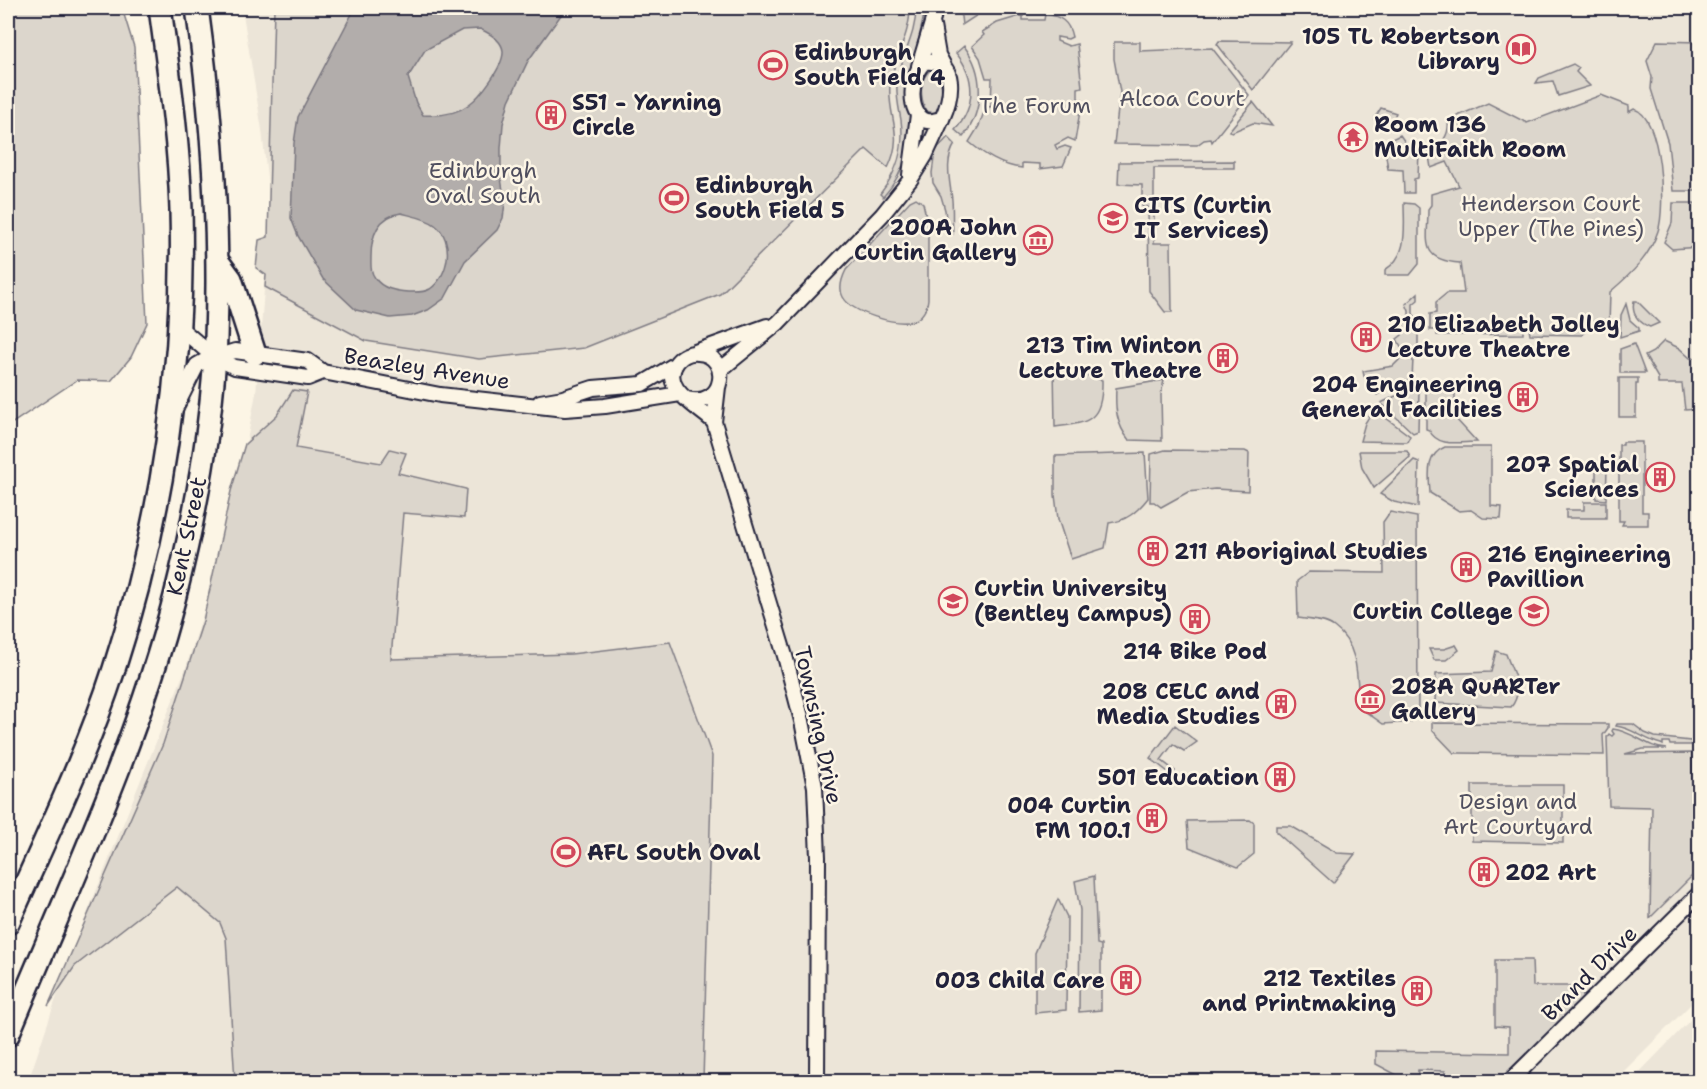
<svg xmlns="http://www.w3.org/2000/svg" width="1707" height="1089" font-family="'Shantell Sans',sans-serif">
	<style>
		.built { fill: #ece5d8 }
		.green { fill: #dcd6cc; stroke: #7f7c84; stroke-width: 1.5 }
		.water { fill: #b2adab; stroke: #78757e; stroke-width: 1.5; fill-rule: evenodd }
		.lines { fill: none; stroke-linecap: round; stroke-linejoin: round }
		.minor-casing { stroke: #22223b; stroke-width: 18 }
		.primary-casing { stroke: #22223b; stroke-width: 26 }
		.minor { stroke: #fcf5e5; stroke-width: 14 }
		.primary { stroke: #fcf5e5; stroke-width: 21 }
		.labels { text-anchor: middle; stroke-width: 5; stroke-linejoin: round; paint-order: stroke }
		.poi-label { font-size: 22px; font-weight: bold; fill: #22223b; stroke: #fcf5e5; text-anchor: start }
		.park-label { font-size: 22px; fill: #504f5f; stroke: #fcf5e5 }
		.street-label { font-size: 22px; fill: #22223b; stroke: #fcf5e5 }
	</style>
	<rect width="100%" height="100%" fill="#fcf5e5"/>
	<filter id="ink" filterUnits="userSpaceOnUse"><feTurbulence type="fractalNoise" baseFrequency=".0167" numOctaves="2"/><feDisplacementMap in="SourceGraphic" scale="12" xChannelSelector="R" yChannelSelector="G"/><feConvolveMatrix kernelMatrix="1 2 1 2 8 2 1 2 1" color-interpolation-filters="sRGB"/></filter>
	<g filter="url(#ink)">
		<!-- built -->
		<path class="built" d="M242,8H1699V996L1614,1081L28,1082L72,951L185,670L230,531L256,393L268,238V187L262,130Z
			M1699,1011V1081H1631Z"/>
		<!-- green -->
		<path class="green" d="M8,8H122L134,47L147,323L131,357L111,381L77,380L8,426Z
			M274,8H910C910,35 894,58 890,85C887,117 905,133 888,168L866,149L720,294L584,348L479,359L366,341L265,287L266,275L256,268L259,240L268,237Z
			M916,8H925C922,29 915,50 912,71C906,120 920,156 883,197L880,194C897,172 905,149 901,120C899,108 896,96 897,84C900,57 916,37 916,8Z
			M960,8H988L962,25Z
			M1045,14C1060,16 1069,21 1072,37L1068,39L1057,37V41L1069,46L1077,44L1082,87L1078,88V99H1082L1075,141L1068,138L1055,145L1057,149L1065,146L1071,148L1063,166L1040,169V164L1022,163V168C1001,166 985,155 969,142L979,126L986,106L991,107L992,78H986L980,58L972,46L984,35L982,32L997,23L1020,16H1023V20H1044Z
			M1219,41L1291,42L1253,90L1217,44Z
			M1657,41L1699,42L1700,188L1694,191H1673L1668,143L1651,89L1652,77L1647,61Z
			M1114,42H1140V51L1212,48L1249,95L1212,142L1211,139L1204,140L1197,145L1114,144L1120,92L1114,59Z
			M964,46C985,73 984,111 963,137L955,130C976,107 976,77 956,53Z
			M1573,64L1579,68L1576,72L1590,86L1558,96L1553,81L1536,83L1539,78Z
			M931,69L935,70C944,82 943,97 938,111L934,113L926,111C920,97 918,80 931,69Z
			M1601,95L1629,106V112L1634,109C1662,116 1666,208 1658,231C1649,258 1631,274 1610,292L1609,326L1588,327L1582,335L1530,334L1529,328H1523V334L1437,335V330H1430V314L1436,313V302L1447,293H1464L1460,263C1419,260 1428,242 1428,209L1431,205V194L1459,186L1447,162L1431,168L1428,150C1442,146 1450,135 1448,120L1488,103L1527,123Z
			M1253,102L1272,126L1253,123L1232,132L1229,131Z
			M1381,108L1396,113L1389,127L1374,119Z
			M1400,135L1407,145L1419,151L1418,178L1414,179V193H1404L1403,170L1388,169L1384,143Z
			M948,137L955,144C944,162 950,180 952,200C953,211 952,223 953,234H948L945,210L941,196L933,183L932,173L935,151Z
			M1234,161V168H1154V243H1171L1172,312H1165L1149,291L1148,207L1142,206V185L1118,184L1119,162Z
			M916,198L923,203L928,225V299C927,308 923,317 913,321C896,326 852,313 843,297C838,288 842,278 846,270L910,201Z
			M1404,203L1414,204L1419,208V264L1410,275H1385V270C1409,255 1404,228 1404,203Z
			M1673,203H1694L1699,205V247L1672,249L1664,242L1672,223Z
			M1418,293V300L1413,304V314L1418,319V352L1413,359L1412,379L1389,387L1377,395L1364,376L1363,371L1393,366L1405,354L1397,339L1402,335L1403,322L1409,321V311L1406,304Z
			M1634,301H1637L1659,323L1650,327C1638,322 1631,314 1634,301Z
			M1626,304L1630,320L1639,328V331L1620,337L1621,315Z
			M1664,341L1679,348L1690,358H1699V409L1685,410L1682,384H1658V378L1645,356L1653,352Z
			M1634,344L1645,373H1620V349Z
			M1054,365L1102,380C1103,420 1090,423 1055,427Z
			M1619,378H1638V384H1636V417H1619Z
			M1438,379L1439,383H1455V418L1477,442C1459,442 1438,448 1429,430L1426,429V384Z
			M1164,380L1161,395L1162,441L1129,440C1116,424 1115,408 1116,388Z
			M293,390L307,392L296,448L381,463L390,449L406,453L398,473L466,489L464,518L403,513L391,659L571,654L670,642L712,756L703,1081H235L226,938L220,923L177,887L75,966L48,1006L163,744L203,621L231,491L245,444L277,415Z
			M1419,391L1418,431L1413,433L1381,403L1402,393Z
			M1374,409L1410,436L1407,442L1360,441L1365,423Z
			M1623,442H1642V512H1648V525H1622L1624,521H1619V445H1623Z
			M1445,447H1491V506L1502,507L1501,519L1483,518L1471,510L1459,511L1430,493C1429,476 1425,455 1445,447Z
			M1165,450L1245,451L1249,453L1248,491L1215,489L1188,492L1161,507L1154,502H1150L1151,454Z
			M1359,451H1407L1410,457L1374,488L1362,468Z
			M1145,453L1148,498C1137,512 1126,521 1109,523L1105,548L1071,559L1058,519L1055,495V456Z
			M1414,460L1419,462L1418,507L1394,502L1380,494Z
			M1596,469H1607L1606,500L1596,499Z
			M1584,502H1606V518H1566V510H1584Z
			M1390,512L1417,517L1418,710L1417,715L1411,722L1383,724L1359,707C1357,679 1360,646 1334,627C1325,620 1309,620 1298,618L1297,581L1309,572L1384,573L1383,522Z
			M1456,645L1459,650L1446,660H1434L1429,649H1444Z
			M1496,651L1506,654C1512,672 1525,690 1511,707L1435,703L1436,674L1491,672Z
			M1432,723L1608,724V728L1603,735L1604,755L1458,753H1454L1432,730Z
			M1617,724H1633L1645,733L1655,737L1699,742V745H1670L1669,742H1663V745L1661,744C1644,740 1633,728 1616,726Z
			M1175,725L1197,742L1184,751L1173,744L1161,760L1175,771L1172,775L1150,758Z
			M1613,729C1633,731 1647,748 1667,749H1643L1625,754L1692,753L1693,819H1699V869L1650,918L1652,807L1609,806L1607,737L1609,734L1612,736L1614,734L1612,731Z
			M1472,785H1563V843L1472,841Z
			M1250,820L1254,823V854L1238,867L1189,847L1187,821Z
			M1276,826H1291L1337,853L1355,854L1333,883L1276,832Z
			M1094,876L1097,944L1101,945V1010L1079,1012L1080,910L1075,881Z
			M1058,899L1067,917L1066,1010L1035,1013V953Z
			M1495,960H1532L1533,986H1575L1585,998L1521,1064L1500,1081H1445V1071L1418,1070L1417,1081H1408L1376,1064V1051L1509,1053V1027L1495,1026Z"/>
		<!-- water -->
		<path class="water" d="M355,8H566L528,61L509,101L503,124L501,148V178L505,203L503,218L497,230L465,261L445,298L428,310L412,316L390,318L356,310L323,279L298,236L291,218L294,143L298,117ZM480,29C489,33 502,40 503,51C504,66 480,97 468,105C455,115 438,116 423,115L416,103L408,77L425,50L462,30ZM401,213C412,216 426,218 435,225C455,240 449,276 430,289C423,293 415,292 408,292C396,291 382,289 375,278C370,271 371,265 371,257C371,236 378,216 401,213Z"/>
		<g class="lines">
			<!-- minor casing -->
			<g class="minor-casing">
				<path id="minor" d="M933,26L938,55L944,66
					M925,62C960,59 951,99 942,119C937,120 931,122 927,121C906,115 910,72 925,62Z
					M919,66L932,23L935,8
					M910,175L918,115
					M179,327L214,357L235,367L308,378L323,372
					M695,352L767,326
					M720,370L778,323L882,215L910,180L925,156L942,119
					M718,387L714,422L785,656L802,721L815,787L818,857L817,1082
					M687,399C726,409 732,355 698,353C690,352 682,356 677,362C658,388 699,407 714,422
					M540,402L563,398L593,388L642,384L676,364
					M176,407L197,365L206,360L235,351L308,361L323,372L440,395L565,409L605,406L680,394
					M1509,1082L1700,893"/>
			</g>
			<!-- primary casing -->
			<g class="primary-casing">
				<path id="primary" d="M217,260L231,279L255,354
					M8,923C45,839 86,756 114,669C162,522 185,365 181,210C179,142 169,75 160,8
					M8,1035C67,891 136,748 175,596C196,513 212,424 216,338C220,227 212,117 197,8"/>
			</g>
			<!-- minor -->
			<use href="#minor" class="minor"/>
			<!-- primary -->
			<use href="#primary" class="primary"/>
		</g>
	</g>
	<!-- icons -->
	<defs>
		<g id="library-ring" transform="scale(1.5)"><circle r="9.5" fill="#fcf5e5" stroke="#d1495b" stroke-width="1.5"/><path d="M-6-4Q-3-5.5-.7-3.5V5Q-3 3-6 4ZM6-4Q3-5.5 .7-3.5V5Q3 3 6 4Z" fill="#d1495b"/></g>
		<g id="stadium-ring" transform="scale(1.5)"><circle r="9.5" fill="#fcf5e5" stroke="#d1495b" stroke-width="1.5"/><path d="M0-5a6.5 5 0 1 0 0 10a6.5 5 0 1 0 0-10ZM-3.5-1.8h7v3.6h-7Z" fill="#d1495b"/></g>
		<g id="building-ring" transform="scale(1.5)"><circle r="9.5" fill="#fcf5e5" stroke="#d1495b" stroke-width="1.5"/><path d="M-4-6H4V6H1V3H-1V6H-4ZM-2.5-4.3h1.7v1.8h-1.7ZM.8-4.3h1.7v1.8H.8ZM-2.5-1h1.7V.8h-1.7ZM.8-1h1.7V.8H.8Z" fill="#d1495b"/></g>
		<g id="temple-ring" transform="scale(1.5)"><circle r="9.5" fill="#fcf5e5" stroke="#d1495b" stroke-width="1.5"/><path d="M0-6L5-2H3V0L6.5 2.5H4V6H1.5V3h-3V6H-4V2.5H-6.5L-3 0V-2H-5Z" fill="#d1495b"/></g>
		<g id="university-ring" transform="scale(1.5)"><circle r="9.5" fill="#fcf5e5" stroke="#d1495b" stroke-width="1.5"/><path d="M0-5L7-2L0 1L-7-2ZM-4 1L0 2.5L4 1V4Q0 6-4 4Z" fill="#d1495b"/></g>
		<g id="museum-ring" transform="scale(1.5)"><circle r="9.5" fill="#fcf5e5" stroke="#d1495b" stroke-width="1.5"/><path d="M0-6L6-3V-2H-6V-3ZM-5-1h2V3h-2ZM-1-1h2V3h-2ZM3-1h2V3H3ZM-6 4H6V6H-6Z" fill="#d1495b"/></g>
	</defs>
	<g fill-rule="evenodd">
		<use href="#library-ring" x="1521" y="49"/>
		<use href="#stadium-ring" x="773" y="65"/>
		<use href="#building-ring" x="551" y="115"/>
		<use href="#temple-ring" x="1353" y="137"/>
		<use href="#stadium-ring" x="674" y="198"/>
		<use href="#university-ring" x="1113" y="218"/>
		<use href="#museum-ring" x="1038" y="240"/>
		<use href="#building-ring" x="1366" y="337"/>
		<use href="#building-ring" x="1223" y="358"/>
		<use href="#building-ring" x="1523" y="397"/>
		<use href="#building-ring" x="1660" y="477"/>
		<use href="#building-ring" x="1153" y="551"/>
		<use href="#building-ring" x="1466" y="567"/>
		<use href="#university-ring" x="953" y="601"/>
		<use href="#university-ring" x="1534" y="611"/>
		<use href="#building-ring" x="1195" y="619"/>
		<use href="#museum-ring" x="1370" y="699"/>
		<use href="#building-ring" x="1281" y="704"/>
		<use href="#building-ring" x="1280" y="777"/>
		<use href="#building-ring" x="1152" y="818"/>
		<use href="#stadium-ring" x="566" y="852"/>
		<use href="#building-ring" x="1484" y="872"/>
		<use href="#building-ring" x="1126" y="980"/>
		<use href="#building-ring" x="1417" y="991"/>
	</g>
	<g class="labels">
		<!-- poi labels -->
		<g class="poi-label">
			<text x="1500" y="44" text-anchor="end">105 TL Robertson<tspan x="1500" dy="25">Library</tspan></text>
			<text x="794" y="60">Edinburgh<tspan x="794" dy="25">South Field 4</tspan></text>
			<text x="572" y="110">S51 - Yarning<tspan x="572" dy="25">Circle</tspan></text>
			<text x="1374" y="132">Room 136<tspan x="1374" dy="25">MultiFaith Room</tspan></text>
			<text x="695" y="193">Edinburgh<tspan x="695" dy="25">South Field 5</tspan></text>
			<text x="1134" y="213">CITS (Curtin<tspan x="1134" dy="25">IT Services)</tspan></text>
			<text x="1017" y="235" text-anchor="end">200A John<tspan x="1017" dy="25">Curtin Gallery</tspan></text>
			<text x="1387" y="332">210 Elizabeth Jolley<tspan x="1387" dy="25">Lecture Theatre</tspan></text>
			<text x="1202" y="353" text-anchor="end">213 Tim Winton<tspan x="1202" dy="25">Lecture Theatre</tspan></text>
			<text x="1502" y="392" text-anchor="end">204 Engineering<tspan x="1502" dy="25">General Facilities</tspan></text>
			<text x="1639" y="472" text-anchor="end">207 Spatial<tspan x="1639" dy="25">Sciences</tspan></text>
			<text x="1174" y="559">211 Aboriginal Studies</text>
			<text x="1487" y="562">216 Engineering<tspan x="1487" dy="25">Pavillion</tspan></text>
			<text x="974" y="596">Curtin University<tspan x="974" dy="25">(Bentley Campus)</tspan></text>
			<text x="1513" y="619" text-anchor="end">Curtin College</text>
			<text x="1195" y="659" text-anchor="middle">214 Bike Pod</text>
			<text x="1391" y="694">208A QuARTer<tspan x="1391" dy="25">Gallery</tspan></text>
			<text x="1260" y="699" text-anchor="end">208 CELC and<tspan x="1260" dy="25">Media Studies</tspan></text>
			<text x="1259" y="785" text-anchor="end">501 Education</text>
			<text x="1131" y="813" text-anchor="end">004 Curtin<tspan x="1131" dy="25">FM 100.1</tspan></text>
			<text x="587" y="860">AFL South Oval</text>
			<text x="1505" y="880">202 Art</text>
			<text x="1396" y="986" text-anchor="end">212 Textiles<tspan x="1396" dy="25">and Printmaking</tspan></text>
			<text x="1105" y="988" text-anchor="end">003 Child Care</text>
		</g>
		<!-- park labels -->
		<g class="park-label">
			<text x="1182" y="106">Alcoa Court</text>
			<text x="1035" y="113">The Forum</text>
			<text x="483" y="178">Edinburgh<tspan x="483" dy="25">Oval South</tspan></text>
			<text x="1551" y="211">Henderson Court<tspan x="1551" dy="25">Upper (The Pines)</tspan></text>
			<text x="1518" y="809">Design and<tspan x="1518" dy="25">Art Courtyard</tspan></text>
		</g>
		<!-- street labels -->
		<g class="street-label">
			<text transform="translate(427 368) rotate(9)" y="8">Beazley Avenue</text>
			<text transform="translate(186 536) rotate(-78)" y="8">Kent Street</text>
			<text transform="translate(819 725) rotate(78)" y="8">Townsing Drive</text>
			<text transform="translate(1589 973) rotate(-45)" y="8">Brand Drive</text>
		</g>
	</g>
	<!-- margin -->
	<rect width="1707" height="1089" fill="none" stroke="#fcf5e5" stroke-width="30"/>
	<rect x="15" y="15" width="1677" height="1059" fill="none" stroke="#22223b" stroke-width="2" filter="url(#ink)"/>
</svg>
